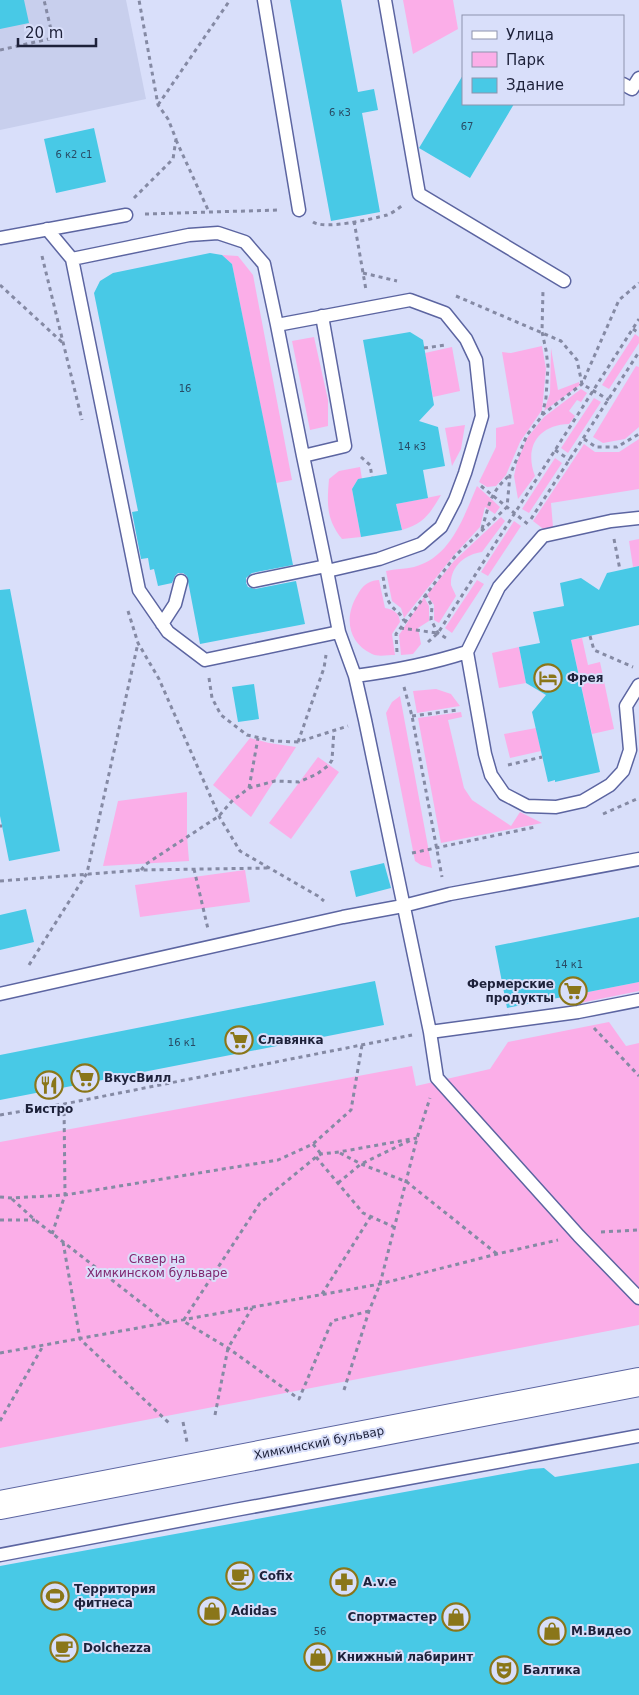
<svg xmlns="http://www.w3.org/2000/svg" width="639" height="1695" font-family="'DejaVu Sans',sans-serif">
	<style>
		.built { fill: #c8cfed }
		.green { fill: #fbaee8 }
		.building { fill: #48c9e6 }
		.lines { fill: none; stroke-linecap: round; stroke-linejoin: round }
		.lane-casing { stroke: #5c65a1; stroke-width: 15 }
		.secondary-casing { stroke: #5c65a1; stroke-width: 30 }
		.path { stroke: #858aa4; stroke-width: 3; stroke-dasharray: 4 4; stroke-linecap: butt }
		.lane { stroke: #fff; stroke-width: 12 }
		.secondary { stroke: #fff; stroke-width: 28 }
		.labels { text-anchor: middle; stroke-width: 4; stroke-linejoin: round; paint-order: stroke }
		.number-label { font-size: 10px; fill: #284b65 }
		.poi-label { font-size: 12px; font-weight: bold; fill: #1d213a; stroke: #d9dffa; text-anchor: start }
		.park-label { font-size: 12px; fill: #802870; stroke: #d9dffa }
		.street-label { font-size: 12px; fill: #1d213a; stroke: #d9dffa }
	</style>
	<rect width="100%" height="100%" fill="#d9dffa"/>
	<!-- built -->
	<path class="built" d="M0,0H126L146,99L0,130Z"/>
	<!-- green -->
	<path class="green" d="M403,0H453L458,29L413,54Z
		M222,255L238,256L253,275L292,480L276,483L232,264Z
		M635,334L639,337V343L609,389L602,385Z
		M314,337L328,400V426L310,430L292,341Z
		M542,346L546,369L542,410L520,442L506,475L496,486L487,487L479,482L496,447V428L514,424L502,352L511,353Z
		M452,347L460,391L433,397L425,353Z
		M551,348L558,390L579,382L580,385L544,411L550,393Z
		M636,366L639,367V427L625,439L603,443L593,437Z
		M581,389L587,393L581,402L577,400L569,411L575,416L569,424C538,425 524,447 535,476L518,499L514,476L517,462L527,438L544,417Z
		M594,398L601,402L568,453L561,448Z
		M465,425L461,449L452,466L445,428Z
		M639,439V489L551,503L553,527L546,531L533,521L584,444L595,452H619Z
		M555,458L562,463L529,513L522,509Z
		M360,467L362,479H358L352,489L361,537L342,539C326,519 327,504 329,479L339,471Z
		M477,486L500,507L495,514L485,507L480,527L454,555L404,618L401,608L392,601L386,571C395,569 405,569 414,567C451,557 463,518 477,486Z
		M441,495C429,515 424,523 402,530L396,504Z
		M501,517L505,521L482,552C466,554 450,566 451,585C452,588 455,593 456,596L439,623L434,620V605L427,595L454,561Z
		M514,521L521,526L488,576L481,572Z
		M639,539V566L633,567L629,541Z
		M379,580L385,608C395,610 399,613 400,622L392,634L395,655C388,655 377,657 372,654C347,642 344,616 358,594C360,590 364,585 368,583C371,581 376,580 379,580Z
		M477,580L484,584L452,633L445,628Z
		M424,597L429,606V621L418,628L421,644L413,654L401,655L399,635Z
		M582,638L588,665L600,662L614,729L592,734L571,640Z
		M519,647L526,683L499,688L492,653Z
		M436,689L451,694L460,706L417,713L413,691Z
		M400,696L432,868L421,865L415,861L386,713L392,702Z
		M461,712L462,717L448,720L464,788L472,800L511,826L520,812L542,823L441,843L418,718Z
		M536,728L541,751L510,758L504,734Z
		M250,738L269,743L296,747L251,817L213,785Z
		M318,757L339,772L291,839L269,823Z
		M187,792V836L189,861L103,866L118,801Z
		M245,870L250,902L140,917L135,885Z
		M639,982V991L580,1003L578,994Z
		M609,1022L626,1046L639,1043V1325L0,1448V1142L412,1066L416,1086L490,1069L508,1042Z"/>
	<!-- building -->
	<path class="building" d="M0,0H24L29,23L0,29Z
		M290,0H341L358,92L374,89L378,110L362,113L380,212L331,221Z
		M463,75V104H514L470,178L419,148Z
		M94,128L106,182L56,193L44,139Z
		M210,253L222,255L232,264L293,565L252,573L246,578V583L248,587L255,589L296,581L305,624L200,644L187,576L183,573H178L175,576L172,583L158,586L154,569L150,570L148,558L141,559L132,512L138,511L94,293L100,281L113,273Z
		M410,332L423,340L434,405L419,421L438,427L445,466L423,470L428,498L396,504L402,530L361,537L352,489L358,479L387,474L363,340Z
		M639,566V625L571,640L600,772L555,782V780L548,782L532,712L546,695L526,683L519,647L540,643L533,612L564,606L560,583L581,578L599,590L607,573Z
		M10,589L60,851L9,861L0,816V590Z
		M254,684L259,719L238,722L232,687Z
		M384,863L391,888L356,897L350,871Z
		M26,909L34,942L0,950V915Z
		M639,917V982L507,1008L495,946Z
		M375,981L384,1025L0,1100V1055Z
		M639,1463V1695H0V1566L531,1469L544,1468L555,1477Z"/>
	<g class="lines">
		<!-- lane casing -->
		<g class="lane-casing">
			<path id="lane" d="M264,0L299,210
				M385,0L419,194L564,281
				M623,84L632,89L639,78
				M47,229L72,259L139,590L168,632L205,660L339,632
				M0,238L126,215
				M72,259L189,235L218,233L245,242L264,264L277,325
				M303,456L277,325L410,300L445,313L466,339L476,360L482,416L465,473L455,500L441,527L421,544L379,559L327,571L303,456L345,446L322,316
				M639,518L611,521L543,536L499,587L467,652L485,754L491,775L504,794L527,806L556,807L583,801L610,785L623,771L630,750L626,706L639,685
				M327,571L339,632L355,676L365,720L430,1032L437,1078L579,1236L639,1298
				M254,581L326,566
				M162,624L175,604L181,581
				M355,676C393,671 430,664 467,652
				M0,994L343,917L403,906L450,894L639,859
				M430,1032L578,1012L639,1000
				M0,1555L235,1510L639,1436"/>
		</g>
		<!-- secondary casing -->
		<g class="secondary-casing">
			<path id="secondary" d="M0,1505L639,1382"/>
		</g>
		<!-- path -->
		<path class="path" d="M0,50L53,38L44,0
			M158,105L230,0
			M176,140L209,212
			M134,198L173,159L176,139L168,119L158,105L139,0
			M145,214L279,210
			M354,221L366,290
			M313,222C325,230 372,219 387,215C393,213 399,208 404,204
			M42,256L82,420
			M363,273L397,281
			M0,285L64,344
			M456,296L561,341L577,360L582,384L609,400
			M633,329L639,333
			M424,348L446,345
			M542,415L582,384L619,300L639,283
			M584,439L596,447H617L639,434
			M555,450L570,460
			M361,457L370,465L372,477
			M481,486L529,525
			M531,519L639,352
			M482,529C489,505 490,492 510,475
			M614,539L620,570
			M383,577C385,585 385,598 391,605C396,612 400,612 404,621
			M425,594L432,606L431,620L438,633L446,638
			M128,611L138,643L159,679L220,818L240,851L318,896L324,901
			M400,628L438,633
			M590,636L594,650L633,667
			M428,642L438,633L639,319
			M397,652L396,634L456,555L507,507L510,475L527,435L542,416L546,398L548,366L546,350L542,332L543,290
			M209,678L212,698L221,715L247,735L274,741L298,742L348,726
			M404,687L412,716L442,877
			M412,716L458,710
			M298,742L324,668L326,655
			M508,765L542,757
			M249,788L258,738
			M603,814L639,798
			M0,826H2
			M412,853L535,827
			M194,869L208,929
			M141,870L146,864L219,816L232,801L249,788L275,781L299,782L317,774L329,765L332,760L334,730
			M0,881L141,870L269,868
			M29,965L87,873L138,643
			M594,1028L639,1076
			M0,1115L64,1104L412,1035
			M313,1144L321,1154
			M340,1153L361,1164L407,1182L497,1254
			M316,1157L363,1213L394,1227
			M338,1183L361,1164L411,1140
			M0,1197L12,1198L65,1195L278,1160L313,1144L351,1110L362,1045
			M12,1199L35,1220L167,1323
			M0,1220H35
			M601,1232L639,1230
			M52,1234L65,1195L64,1104
			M63,1242L80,1339L170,1424
			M322,1294L371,1216
			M369,1311L332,1321L299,1399L228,1348L183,1321L260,1203L316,1157L321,1154L339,1152L417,1138
			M0,1353L380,1284L497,1254L558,1240
			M344,1390L369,1311L380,1284L417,1138L430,1098
			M215,1415L228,1348L252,1308
			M0,1421L43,1346
			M183,1422L187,1442"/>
		<!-- lane -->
		<use href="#lane" class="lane"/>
		<!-- secondary -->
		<use href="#secondary" class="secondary"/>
	</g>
	<!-- icons -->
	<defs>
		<g id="hotel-ring" transform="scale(1.4375)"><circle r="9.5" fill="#d9dffa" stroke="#8a7619" stroke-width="1.5"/><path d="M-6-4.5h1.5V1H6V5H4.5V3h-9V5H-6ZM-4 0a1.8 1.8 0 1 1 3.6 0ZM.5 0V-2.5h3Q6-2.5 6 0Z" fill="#8a7619"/></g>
		<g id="supermarket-ring" transform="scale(1.4375)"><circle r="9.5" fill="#d9dffa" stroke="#8a7619" stroke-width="1.5"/><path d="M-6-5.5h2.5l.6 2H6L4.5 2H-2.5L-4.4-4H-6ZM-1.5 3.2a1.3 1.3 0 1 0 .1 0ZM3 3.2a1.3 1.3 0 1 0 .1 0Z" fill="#8a7619"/></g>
		<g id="restaurant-ring" transform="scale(1.4375)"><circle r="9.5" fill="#d9dffa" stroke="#8a7619" stroke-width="1.5"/><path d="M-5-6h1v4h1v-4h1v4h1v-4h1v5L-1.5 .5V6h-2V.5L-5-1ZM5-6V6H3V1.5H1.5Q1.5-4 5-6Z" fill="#8a7619"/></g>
		<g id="cafe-ring" transform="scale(1.4375)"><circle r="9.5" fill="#d9dffa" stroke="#8a7619" stroke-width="1.5"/><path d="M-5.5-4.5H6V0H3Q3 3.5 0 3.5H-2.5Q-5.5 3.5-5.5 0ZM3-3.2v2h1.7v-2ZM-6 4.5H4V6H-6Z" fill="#8a7619"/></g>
		<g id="pharmacy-ring" transform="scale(1.4375)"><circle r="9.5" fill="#d9dffa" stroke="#8a7619" stroke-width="1.5"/><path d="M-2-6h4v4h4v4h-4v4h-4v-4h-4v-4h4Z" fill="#8a7619"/></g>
		<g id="stadium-ring" transform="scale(1.4375)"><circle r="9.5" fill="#d9dffa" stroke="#8a7619" stroke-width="1.5"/><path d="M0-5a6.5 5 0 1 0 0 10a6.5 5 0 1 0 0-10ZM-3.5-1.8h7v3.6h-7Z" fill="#8a7619"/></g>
		<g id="shop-ring" transform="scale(1.4375)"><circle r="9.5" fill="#d9dffa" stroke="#8a7619" stroke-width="1.5"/><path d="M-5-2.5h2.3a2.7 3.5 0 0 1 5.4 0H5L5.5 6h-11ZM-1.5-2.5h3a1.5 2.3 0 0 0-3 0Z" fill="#8a7619"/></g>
		<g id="theatre-ring" transform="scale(1.4375)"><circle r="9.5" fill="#d9dffa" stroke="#8a7619" stroke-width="1.5"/><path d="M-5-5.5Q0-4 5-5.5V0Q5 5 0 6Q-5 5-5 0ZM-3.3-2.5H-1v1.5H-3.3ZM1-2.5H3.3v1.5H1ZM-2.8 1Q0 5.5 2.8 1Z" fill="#8a7619"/></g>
	</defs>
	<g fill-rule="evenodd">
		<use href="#hotel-ring" x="548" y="678"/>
		<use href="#supermarket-ring" x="573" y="991"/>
		<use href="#supermarket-ring" x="239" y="1040"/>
		<use href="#supermarket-ring" x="85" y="1078"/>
		<use href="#restaurant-ring" x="49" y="1085"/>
		<use href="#cafe-ring" x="240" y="1576"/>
		<use href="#pharmacy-ring" x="344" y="1582"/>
		<use href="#stadium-ring" x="55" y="1596"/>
		<use href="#shop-ring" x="212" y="1611"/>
		<use href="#shop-ring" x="456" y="1617"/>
		<use href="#shop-ring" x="552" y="1631"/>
		<use href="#cafe-ring" x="64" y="1648"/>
		<use href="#shop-ring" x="318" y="1657"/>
		<use href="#theatre-ring" x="504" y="1670"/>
	</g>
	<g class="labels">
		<!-- number labels -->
		<g class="number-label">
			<text x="340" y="116">6 к3</text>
			<text x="467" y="130">67</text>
			<text x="74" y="158">6 к2 с1</text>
			<text x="185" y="392">16</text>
			<text x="412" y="450">14 к3</text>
			<text x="569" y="968">14 к1</text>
			<text x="182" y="1046">16 к1</text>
			<text x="320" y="1635">56</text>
		</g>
		<!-- poi labels -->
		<g class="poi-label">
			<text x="567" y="682">Фрея</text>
			<text x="554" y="988" text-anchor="end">Фермерские<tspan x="554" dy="14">продукты</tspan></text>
			<text x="258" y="1044">Славянка</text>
			<text x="104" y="1082">ВкусВилл</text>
			<text x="49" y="1113" text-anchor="middle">Бистро</text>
			<text x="259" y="1580">Cofix</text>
			<text x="363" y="1586">A.v.e</text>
			<text x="74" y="1593">Территория<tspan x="74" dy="14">фитнеса</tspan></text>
			<text x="231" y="1615">Adidas</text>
			<text x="437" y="1621" text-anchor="end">Спортмастер</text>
			<text x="571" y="1635">М.Видео</text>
			<text x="83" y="1652">Dolchezza</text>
			<text x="337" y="1661">Книжный лабиринт</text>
			<text x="523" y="1674">Балтика</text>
		</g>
		<!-- park labels -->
		<g class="park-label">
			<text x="157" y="1263">Сквер на<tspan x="157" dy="14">Химкинском бульваре</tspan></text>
		</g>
		<!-- street labels -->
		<g class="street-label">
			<text transform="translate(319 1443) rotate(-11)" y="4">Химкинский бульвар</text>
		</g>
	</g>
	<!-- legend -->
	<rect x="462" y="15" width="162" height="90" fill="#d9dffa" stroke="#8e93ad"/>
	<rect x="472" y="31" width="25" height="8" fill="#ffffff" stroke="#8e93ad"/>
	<text x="506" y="40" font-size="15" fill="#1d213a">Улица</text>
	<rect x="472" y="52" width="25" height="15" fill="#fbaee8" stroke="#8e93ad"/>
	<text x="506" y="65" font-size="15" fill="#1d213a">Парк</text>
	<rect x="472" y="78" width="25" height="15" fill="#48c9e6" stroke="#8e93ad"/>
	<text x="506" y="90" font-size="15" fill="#1d213a">Здание</text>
	<!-- scale -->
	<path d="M18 38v8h78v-8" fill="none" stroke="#1d213a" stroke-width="2.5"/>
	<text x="25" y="38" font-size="15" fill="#1d213a" stroke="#d9dffa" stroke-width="4" paint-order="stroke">20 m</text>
</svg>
